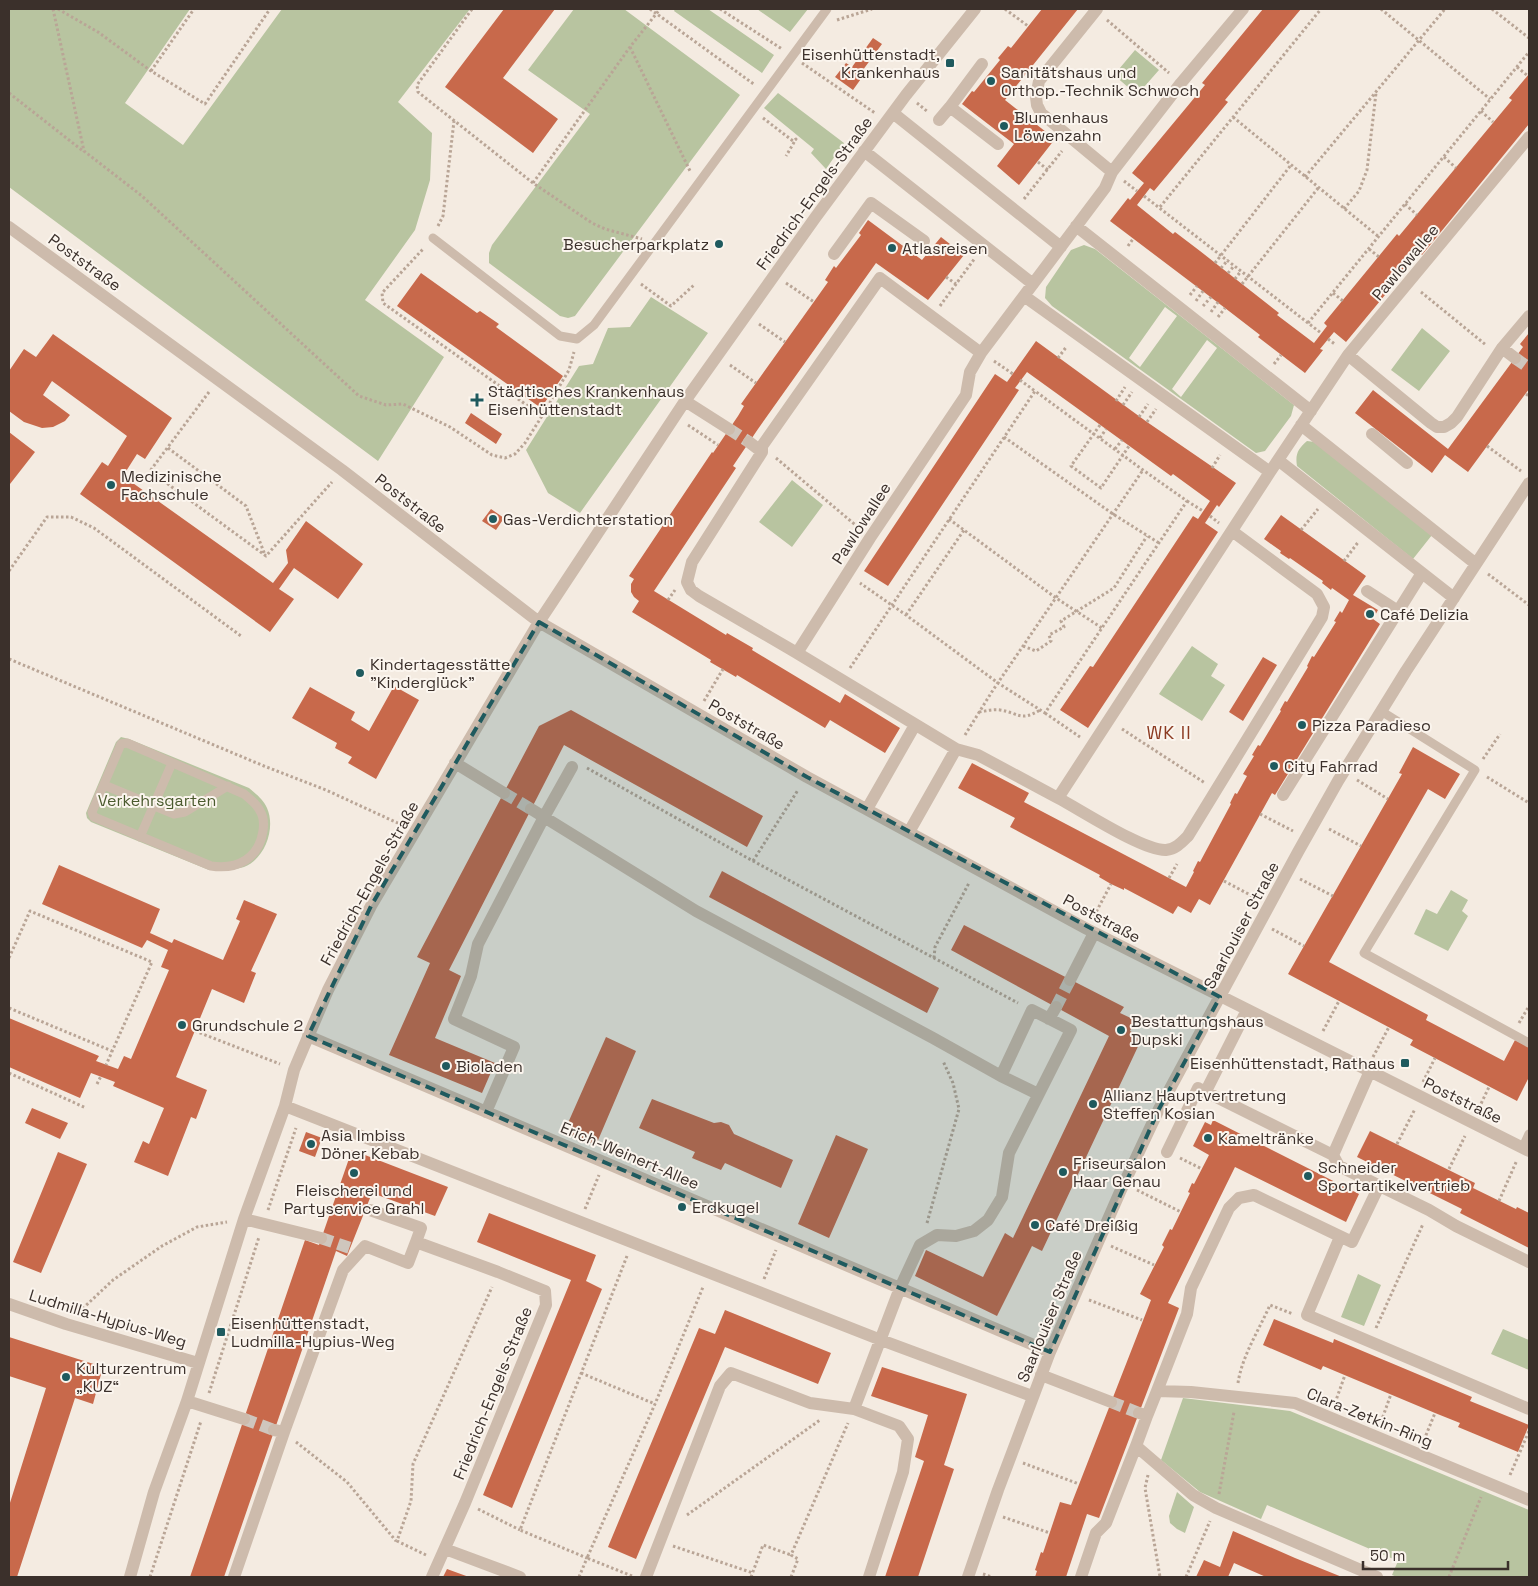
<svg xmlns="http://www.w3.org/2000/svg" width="1538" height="1586" font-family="'Space Grotesk',sans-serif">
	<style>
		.green { fill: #b8c4a0; fill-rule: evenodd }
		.building { fill: #c8694b }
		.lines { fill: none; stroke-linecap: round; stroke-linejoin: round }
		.street-tunnel { stroke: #cfc6bd; stroke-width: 12; stroke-dasharray: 12 6; stroke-linecap: butt }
		.path { stroke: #b9a596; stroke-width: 3; stroke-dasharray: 2.5 2.5; stroke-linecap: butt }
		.lane { stroke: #cdbbac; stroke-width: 9 }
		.street { stroke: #cdbbac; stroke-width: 12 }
		.marked { fill: #1f5a5e; fill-opacity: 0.2; stroke: #1f5a5e; stroke-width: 4; stroke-dasharray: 10 6; stroke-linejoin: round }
		.poi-dot { fill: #1f5a5e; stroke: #fbf5ee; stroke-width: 2 }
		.labels { text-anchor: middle; stroke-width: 4; stroke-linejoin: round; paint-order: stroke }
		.poi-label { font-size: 16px; fill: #3b302b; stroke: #fbf5ee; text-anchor: start }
		.street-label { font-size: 16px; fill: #3b302b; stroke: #fbf5ee }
		.park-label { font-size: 16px; fill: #4a5a2e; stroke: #fbf5ee }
		.neighbourhood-label { font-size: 18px; letter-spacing: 1px; fill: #8c3b22; stroke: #fbf5ee }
	</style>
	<rect width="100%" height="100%" fill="#f4ebe1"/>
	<!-- green -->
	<path class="green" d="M9,9H190L125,103L183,145L282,9H470L398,102L432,133L430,180L415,230L365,300L444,357L378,461L9,187Z
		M574,9H624L740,95L575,316L568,318L560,316L489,263V253L492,245L590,114L528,70Z
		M675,9H708L774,55L762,73L674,11Z
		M757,9H808L790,32Z
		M1135,50L1159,70L1137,95L1114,75Z
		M778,93L844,143L826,169L811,153L814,149L764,108Z
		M1084,245L1095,249L1294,405L1291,416L1265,451L1256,453L1052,306L1045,298L1046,287L1071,250ZM1165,307L1177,316L1140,367L1129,358ZM1207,340L1217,348L1181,397L1172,389Z
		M651,297L708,333L580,513L548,493L526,450L579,366L593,364L608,328L630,327Z
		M1422,328L1450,351L1419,391L1391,370Z
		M1307,441L1315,442L1432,535L1413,559L1297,466C1295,454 1298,449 1307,441Z
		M792,480L823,505L792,547L759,522Z
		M1192,646L1218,664L1211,676L1225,685L1202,721L1159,694Z
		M121,737L129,739L249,788C256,794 263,799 267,808C276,828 265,859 244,867C232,871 221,870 209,870L91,822L87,818L86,813L116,742Z
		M1451,890L1468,900L1462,911L1468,916L1448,951L1414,934L1426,909L1437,914Z
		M1358,1274L1381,1285L1364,1326L1341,1317Z
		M1503,1329L1529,1340V1370L1491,1354Z
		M1183,1398L1290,1411L1529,1510V1577H1397L1392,1575L1398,1561L1267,1505L1261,1519L1200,1492L1161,1460Z
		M1177,1492L1194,1507L1185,1533L1177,1529L1170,1523L1169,1516Z"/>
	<!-- building -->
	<path class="building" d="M504,9H555L503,78L558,119L533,153L445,87Z
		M1042,9H1078L1005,100L1055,139L1019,185L997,166L1014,144L962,104L972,91L974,92L1000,60L998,58L1008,46L1011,48Z
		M1263,9H1301L1225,100L1228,102L1154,191L1150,188L1137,205L1173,234L1175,232L1200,251L1279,313L1277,315L1314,343L1327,326L1324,323L1397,234L1399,236L1512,100L1509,98L1529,74V124L1422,255L1419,254L1346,342L1334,332L1320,349L1323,350L1305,373L1258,337L1260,335L1225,308L1110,221L1128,198L1130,200L1144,183L1132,173L1205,85L1202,83Z
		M873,38L882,44L860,74L863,76L853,90L835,77L846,63L852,67Z
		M868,220L922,260L941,237L964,255L928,300L876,263L758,429L733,466L736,468L654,591L726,635L727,633L753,648L752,650L840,703L845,694L900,728L885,753L830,720L825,728L737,675L736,677L710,662L711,660L632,612L639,601L634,597L631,592V584L634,579L629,576L712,452L713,453L738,416L744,406L741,404L828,282L825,280L834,266L836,268L861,235L859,233Z
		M421,273L477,313L480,311L499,324L496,327L563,376L541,408L397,306Z
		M1529,333V389L1468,472L1445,455L1432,473L1355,413L1373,390L1448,449L1523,347L1520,344Z
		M53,334L172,418L145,459L137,454L123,476L273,583L288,563L286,550L306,521L363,564L338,599L294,568L279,589L294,599L270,632L80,494L102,462L108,466L127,436L52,381L43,395L70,415L65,421L53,427L42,428L24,422L9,411V371L24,349L36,357Z
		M1036,341L1147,422L1236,483L1219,507L1217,505L1205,523L1218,532L1088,728L1060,710L1090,666L1093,667L1193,516L1198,519L1210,501L1173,474L1171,476L1027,372L1015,388L1019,390L888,586L864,571L995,374L1007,382Z
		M471,413L502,434L496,444L465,423Z
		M9,432L35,452L10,484L9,482Z
		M491,509L504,518L496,530L482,521Z
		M1281,515L1366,576L1353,595L1378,610L1373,619L1380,624L1275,795L1272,793L1210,905L1199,899L1191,913L1178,906L1173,914L1124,888V890L1111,884L1099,877L1100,875L1010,827L1015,818L958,788L972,763L1029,793L1024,802L1186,887L1194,872L1193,871L1198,861L1200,862L1231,804L1230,803L1235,793L1237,794L1247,776L1243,774L1254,756L1252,755L1258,745L1260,746L1281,711L1280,710L1285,701L1287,702L1308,667L1307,666L1312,656L1314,657L1336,622L1334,621L1340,611L1342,613L1349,600L1332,588L1331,590L1322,583L1323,581L1290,558L1289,559L1280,553L1281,551L1264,539Z
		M1263,657L1277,665L1243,721L1229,712Z
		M394,686L419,700L376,779L348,763L352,757L335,748L337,743L292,718L310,687L355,712L351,720L369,731Z
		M571,710L763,816L747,847L564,745L449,970L461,976L435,1038L495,1063L482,1093L389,1055L430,963L417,957L539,726Z
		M1413,747L1460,774L1445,799L1428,789L1329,962L1428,1015L1426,1020L1504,1061L1515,1040L1529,1047V1077L1517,1101L1410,1045L1413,1040L1288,974L1402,774L1399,773Z
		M59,865L160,909L150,933L172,943L174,939L223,960L240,921L236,919L244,900L277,914L251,971L256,973L244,1003L212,989L176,1077L207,1090L196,1119L191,1117L168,1176L134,1162L143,1141L149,1144L164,1108L113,1086L115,1082L91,1073L80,1098L9,1067V1018L99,1056L96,1061L118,1069L124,1056L131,1059L169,970L161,967L168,950L147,940L142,948L42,904Z
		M722,871L939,988L927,1013L709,897Z
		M964,925L1124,1007L1120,1013L1135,1020L1130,1031L1142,1038L1042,1251L1032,1246L997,1316L915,1276L926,1250L983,1277L1005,1233L1013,1238L1109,1036L951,950Z
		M606,1037L636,1051L596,1145L564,1132Z
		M652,1099L714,1123L721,1122L729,1125L734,1134L793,1160L781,1188L725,1163L721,1170L692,1158L695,1152L639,1128Z
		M32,1108L68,1123L60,1139L25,1123Z
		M1213,1120L1359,1194L1346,1222L1235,1167L1168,1303L1179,1308L1099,1518L1087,1514L1066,1577H1035L1037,1571L1035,1570L1041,1552L1043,1553L1060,1502L1071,1505L1151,1300L1140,1294L1164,1247L1162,1245L1170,1229L1172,1230L1190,1193L1188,1192L1192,1183L1194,1184L1209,1155L1193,1146L1205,1122L1211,1125Z
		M1370,1131L1475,1183L1473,1188L1516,1209L1517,1207L1529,1213V1248L1460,1213L1462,1209L1357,1157Z
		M306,1132L322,1138L315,1157L299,1151Z
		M836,1135L868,1149L829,1238L798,1224Z
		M352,1150L448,1187L435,1216L372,1193L347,1256L336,1251L224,1577H190L305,1240L319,1245Z
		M58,1152L87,1164L41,1273L13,1262Z
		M489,1213L596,1255L586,1281L602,1289L512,1508L483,1495L571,1280L477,1242Z
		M725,1310L831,1353L818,1384L725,1347L636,1559L608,1547L699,1328L715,1334Z
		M1274,1319L1333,1343L1334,1339L1472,1397L1470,1401L1529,1425L1518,1452L1458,1427L1460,1423L1435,1413L1323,1366L1321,1370L1263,1345Z
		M9,1337L103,1367L93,1404L75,1398L17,1577H9V1506L46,1388L9,1376Z
		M882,1367L967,1394L944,1465L954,1469L918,1577H885L924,1461L915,1457L928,1415L871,1396Z
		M1233,1531L1295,1558L1342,1577H1266L1234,1563L1228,1577H1196L1204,1560L1220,1567Z
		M447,1569L469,1577H443Z"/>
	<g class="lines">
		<!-- street-tunnel -->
		<path class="street-tunnel" d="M1515,358L1529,368
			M729,429L749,442
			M504,793L531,809
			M1056,1007L1070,980
			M321,1238L350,1248
			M1111,1402L1139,1413
			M244,1419L274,1430"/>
		<!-- path -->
		<path class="path" d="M53,9L84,151L142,196L359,396L386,405L403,404L450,427L492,455L505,458L515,454L525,443L542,416L383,303L382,293L424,248
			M58,9L98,32L151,71L205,104L270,9
			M472,9L417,85L418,92L533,183L592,223L605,229L642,239
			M650,9L755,85
			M720,9L782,49
			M1005,9L1028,26
			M1381,9L1490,99
			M1492,9L1529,38
			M837,20L872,9
			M1107,20L1169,73
			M630,47L691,173
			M802,63L875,113
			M1517,67L1528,76
			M151,71L194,9
			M9,93L83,151
			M917,103L928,112
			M1481,111L1493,122
			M1233,117L1379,237
			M763,118L793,141L796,139L786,156
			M1444,157L1456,168
			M1038,162L1048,170
			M1305,177L1445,9
			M1124,181L1137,191
			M533,183L630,47L660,9
			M1144,196L1321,333
			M1024,199L1062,151
			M1405,204L1417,215
			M1160,207L1321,9
			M1344,209L1359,191L1367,170L1376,93
			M438,226L443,216L454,121
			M1128,246L1133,239
			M1369,249L1379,257
			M1215,263L1291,165
			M1221,268L1228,260
			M1228,273L1234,266
			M946,277L956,284
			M1235,279L1241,271
			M786,283L814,302
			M641,284L671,306L694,285
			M1242,284L1319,187
			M1421,292L1486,345
			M1333,293L1343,301
			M1190,295L1197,286
			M1196,301L1203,291
			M940,306L975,258
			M1203,306L1211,297
			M1211,312L1218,302
			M1218,317L1225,308
			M1308,323L1529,52
			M759,324L785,342
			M1328,339L1336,345
			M1058,358L1067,346
			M994,361L1013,374
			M1274,364L1281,355
			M730,365L756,383
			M1020,380L1035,391
			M209,392L150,471L266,556L332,482
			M1526,394L1529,396
			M1116,401L1125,387
			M1123,405L1132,392
			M542,416L569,370L574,352
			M1139,417L1148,404
			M1147,422L1156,409
			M688,425L718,445
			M1100,425L1071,466L1101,488L1129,446
			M1004,437L1113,514L1159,543
			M1100,438L1106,429
			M1487,446L1521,471
			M168,448L246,506L265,555
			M1115,449L1122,440
			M776,458L859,528
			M1212,468L1220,455
			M1187,501L1203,511
			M1210,516L1219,523
			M949,519L1056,598L1102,628
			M1301,530L1318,509
			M1344,561L1359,541
			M9,571L47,517H71L94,528L241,636
			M1488,574L1529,605
			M668,600L675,590
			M906,615L964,530
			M1023,646L1036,651L1051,641L1049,635L1064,627L1061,621L1114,588L1147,536
			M9,659L264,766L326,790L402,825
			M850,668L1035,391L1143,470L1187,501L1045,713L998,683L906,615L860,583
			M704,701L723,669
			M979,712C986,711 993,709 1000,710C1019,713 1020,722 1040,710
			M1045,713L1080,737
			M1122,729L1205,783
			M965,735L993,690L1143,470
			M1483,759L1500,734
			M587,768L753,861L1018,1003
			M1487,777L1529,803
			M1357,780L1388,799
			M1260,814L1293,831
			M1329,829L1361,846
			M753,861L798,790
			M1169,878L1177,864
			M1300,879L1333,896
			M1224,881L1256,898
			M1094,916L1111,884
			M1272,929L1304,946
			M9,958L30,911L152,962L106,1065
			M934,958L935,947L969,883
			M9,1008L112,1051
			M1519,1023L1529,1006
			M195,1031L280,1064
			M1323,1031L1339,1001
			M1373,1057L1389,1027
			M9,1073L86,1108
			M1423,1082L1435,1058
			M97,1084L101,1076
			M1479,1108L1489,1087
			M1397,1144L1415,1109
			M1180,1158L1202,1169
			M1449,1169L1465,1136
			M1137,1190L1181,1212
			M1499,1201L1517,1160
			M585,1209L599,1175
			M268,1210L296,1128
			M927,1223L959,1109L953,1083L943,1061
			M1111,1246L1154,1265
			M764,1279L776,1250
			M1089,1300L1142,1320
			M79,1312L113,1280L162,1246L197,1227L227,1222
			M1376,1328L1423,1224
			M581,1373L655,1404
			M1238,1383C1242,1356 1259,1330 1270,1305L1293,1314
			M209,1393L259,1237
			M1335,1403L1345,1375
			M1381,1422L1391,1394
			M1424,1440L1435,1413
			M296,1442L347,1482L396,1541
			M1023,1463L1079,1484
			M1148,1475L1145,1488L1160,1577
			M1510,1475L1529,1431
			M1219,1494L1234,1412
			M478,1509L520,1530
			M687,1515L820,1420
			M1003,1517L1050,1533
			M673,1546L753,1573
			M426,1555L397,1541L411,1501L413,1464L492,1287
			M983,1574L992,1577
			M632,1576L587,1558L655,1404L703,1287
			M150,1577L201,1421
			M579,1577L587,1558L520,1530L627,1256
			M751,1577L763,1545L791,1555
			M791,1577L798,1559L791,1555L848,1423
			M1186,1577L1210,1521
			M1449,1577L1481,1497"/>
		<!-- lane -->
		<path class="lane" d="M433,238L560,336L577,339L594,325L827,9
			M1381,711L1475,770L1364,953L1529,1043
			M127,743L244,794C250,799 257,804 260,811C264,817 264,824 263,831C259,858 238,870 211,866L94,817L92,812L121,744Z
			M104,785L174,814L185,812L228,786
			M140,837L172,763
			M1523,1147L1529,1134"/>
		<!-- street -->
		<path class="street" d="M1097,9L1039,81L1036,97L1037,105L1041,113L1112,172
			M1243,9L1181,83L1112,172L1105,188L981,353L970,372L966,395L870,538L797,653L956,749L978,755L1058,798L1270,472L1348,355L1529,137
			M950,107L982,64
			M893,113L1061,247
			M939,120L950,107L998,144
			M864,151L1033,284
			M1076,226L1311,411
			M9,227L342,470L539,622L807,777L1087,929L1529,1151
			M834,254L871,203L924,241
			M1024,296L1270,472
			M1502,348L1515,358
			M1348,355L1431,423L1437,427H1444L1451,423L1457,417L1502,348L1529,316
			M685,401L729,429
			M1301,425L1476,564
			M1372,434L1407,463
			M749,442L762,452V446L880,278L981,353
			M762,452L692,562L687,582L691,590L699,596L797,653
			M1278,460L1454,598
			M1367,591L1398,611
			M455,763L504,793
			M1283,795L1422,573
			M1058,798C1081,810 1143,851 1166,850C1176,849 1182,842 1188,836L1322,617L1324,607L1317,594L1232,531
			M531,809L696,911L933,1038L1001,1076L1038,1094
			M867,809L915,725
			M909,832L956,749
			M1070,980L1094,933
			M1049,1019L1056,1007
			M308,1036L1050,1352
			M1370,1071L1333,1155L1339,1166L1429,1210L1456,1226L1529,1262
			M1205,1093L1247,1010
			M285,1106L881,1340L1032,1396
			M486,1112L514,1047L454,1019L471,976L478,944L544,817L572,767
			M1167,1152L1198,1088L1333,1155
			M370,1210L421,1228L416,1242
			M244,1219L321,1238
			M1340,1237L1307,1315L1529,1409
			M9,1304L66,1324L198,1363
			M1041,1375L1111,1402
			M1157,1391L1187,1314L1191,1288L1229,1208L1239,1198L1254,1195L1352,1242L1379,1186
			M187,1401L244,1419
			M1139,1413L1147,1416L1136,1446L1193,1495L1216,1508L1377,1577
			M1147,1416L1157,1391L1191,1392L1295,1403L1529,1500
			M284,1432L343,1270L365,1246L408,1263L416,1242L498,1272L545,1291L546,1305L465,1503L432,1577
			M445,1549L520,1577
			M130,1577L154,1492L187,1401L244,1219L285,1106L294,1070L328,990L371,906L539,622L685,401L815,218L906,95L975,9
			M234,1577L284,1432L274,1430
			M646,1577L720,1386L731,1373L810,1403L854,1409
			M869,1577L903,1472L908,1439L899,1426L854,1409L900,1288L920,1245L937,1235L956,1236L974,1231L988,1220L1002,1197L1009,1153L1071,1030L1032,1010L1001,1076
			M968,1577L998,1490L1050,1352L1120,1192L1159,1109L1298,852L1338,781L1406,671L1529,483
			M1081,1577L1096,1533L1106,1523L1136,1446"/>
	</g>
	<!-- marked area -->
	<path class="marked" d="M539,622L807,777L1220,997L1159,1109L1050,1352L308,1036L371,906Z"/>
	<!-- markers -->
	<g class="poi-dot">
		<rect x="945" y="58" width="10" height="10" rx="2.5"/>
		<circle cx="991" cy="81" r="5"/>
		<circle cx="1004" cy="126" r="5"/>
		<circle cx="719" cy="244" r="5"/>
		<circle cx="892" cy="248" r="5"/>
		<path d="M474.5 392.5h5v5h5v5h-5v5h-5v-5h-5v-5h5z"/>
		<circle cx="111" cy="485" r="5"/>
		<circle cx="493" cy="519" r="5"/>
		<circle cx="1370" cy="614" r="5"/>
		<circle cx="360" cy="673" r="5"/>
		<circle cx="1302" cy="725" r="5"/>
		<circle cx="1274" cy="766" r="5"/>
		<circle cx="182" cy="1025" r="5"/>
		<circle cx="1121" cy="1030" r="5"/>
		<rect x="1400" y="1058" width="10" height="10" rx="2.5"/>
		<circle cx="446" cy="1066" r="5"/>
		<circle cx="1093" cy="1104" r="5"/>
		<circle cx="1208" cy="1138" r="5"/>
		<circle cx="311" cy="1144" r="5"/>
		<circle cx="1063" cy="1172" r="5"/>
		<circle cx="354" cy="1173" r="5"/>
		<circle cx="1308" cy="1176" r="5"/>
		<circle cx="682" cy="1207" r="5"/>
		<circle cx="1035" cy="1225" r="5"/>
		<rect x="216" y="1327" width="10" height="10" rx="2.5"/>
		<circle cx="66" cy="1377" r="5"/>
	</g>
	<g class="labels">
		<!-- poi labels -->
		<g class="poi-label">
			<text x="940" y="60" text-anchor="end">Eisenhüttenstadt,<tspan x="940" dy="18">Krankenhaus</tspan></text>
			<text x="1001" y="78">Sanitätshaus und<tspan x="1001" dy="18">Orthop.-Technik Schwoch</tspan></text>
			<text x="1014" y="123">Blumenhaus<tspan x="1014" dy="18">Löwenzahn</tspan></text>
			<text x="709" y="250" text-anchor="end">Besucherparkplatz</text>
			<text x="902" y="254">Atlasreisen</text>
			<text x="488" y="397">Städtisches Krankenhaus<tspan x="488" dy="18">Eisenhüttenstadt</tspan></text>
			<text x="121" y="482">Medizinische<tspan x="121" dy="18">Fachschule</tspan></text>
			<text x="503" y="525">Gas-Verdichterstation</text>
			<text x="1380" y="620">Café Delizia</text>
			<text x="370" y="670">Kindertagesstätte<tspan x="370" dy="18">"Kinderglück"</tspan></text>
			<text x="1312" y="731">Pizza Paradieso</text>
			<text x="1284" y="772">City Fahrrad</text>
			<text x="1131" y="1027">Bestattungshaus<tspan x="1131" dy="18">Dupski</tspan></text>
			<text x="192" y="1031">Grundschule 2</text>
			<text x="1395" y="1069" text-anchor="end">Eisenhüttenstadt, Rathaus</text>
			<text x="456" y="1072">Bioladen</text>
			<text x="1103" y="1101">Allianz Hauptvertretung<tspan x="1103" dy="18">Steffen Kosian</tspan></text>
			<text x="321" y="1141">Asia Imbiss<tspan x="321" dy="18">Döner Kebab</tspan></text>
			<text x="1218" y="1144">Kameltränke</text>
			<text x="1073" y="1169">Friseursalon<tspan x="1073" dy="18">Haar Genau</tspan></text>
			<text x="1318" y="1173">Schneider<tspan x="1318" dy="18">Sportartikelvertrieb</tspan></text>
			<text x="354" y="1196" text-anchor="middle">Fleischerei und<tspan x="354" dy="18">Partyservice Grahl</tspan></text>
			<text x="692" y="1213">Erdkugel</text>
			<text x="1045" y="1231">Café Dreißig</text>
			<text x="231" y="1329">Eisenhüttenstadt,<tspan x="231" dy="18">Ludmilla-Hypius-Weg</tspan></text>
			<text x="76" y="1374">Kulturzentrum<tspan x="76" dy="18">„KUZ“</tspan></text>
		</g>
		<!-- street labels -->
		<g class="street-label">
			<text transform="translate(814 193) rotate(-54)" y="6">Friedrich-Engels-Straße</text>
			<text transform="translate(85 262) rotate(36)" y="6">Poststraße</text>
			<text transform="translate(1405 262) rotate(-50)" y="6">Pawlowallee</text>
			<text transform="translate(411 503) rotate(38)" y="6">Poststraße</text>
			<text transform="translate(861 523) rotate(-57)" y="6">Pawlowallee</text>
			<text transform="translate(747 724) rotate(30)" y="6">Poststraße</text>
			<text transform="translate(369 883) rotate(-61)" y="6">Friedrich-Engels-Straße</text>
			<text transform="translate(1102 918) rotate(28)" y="6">Poststraße</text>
			<text transform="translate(1241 925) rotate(-62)" y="6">Saarlouiser Straße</text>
			<text transform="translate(1463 1100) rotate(26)" y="6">Poststraße</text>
			<text transform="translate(630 1155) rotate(23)" y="6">Erich-Weinert-Allee</text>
			<text transform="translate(1049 1316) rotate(-67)" y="6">Saarlouiser Straße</text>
			<text transform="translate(108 1318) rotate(17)" y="6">Ludmilla-Hypius-Weg</text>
			<text transform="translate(492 1393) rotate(-68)" y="6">Friedrich-Engels-Straße</text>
			<text transform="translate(1370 1417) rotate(22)" y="6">Clara-Zetkin-Ring</text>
		</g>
		<!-- park labels -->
		<g class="park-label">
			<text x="157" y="806">Verkehrsgarten</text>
		</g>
		<!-- neighbourhood labels -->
		<g class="neighbourhood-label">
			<text x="1169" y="739">WK II</text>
		</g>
	</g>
	<!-- border -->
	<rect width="1538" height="1586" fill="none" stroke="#3b302b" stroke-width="20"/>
	<!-- scale -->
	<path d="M1363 1561v8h145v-8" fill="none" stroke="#3b302b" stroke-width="2.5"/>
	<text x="1370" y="1561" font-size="15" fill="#3b302b" stroke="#fbf5ee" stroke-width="4" paint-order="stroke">50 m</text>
</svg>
